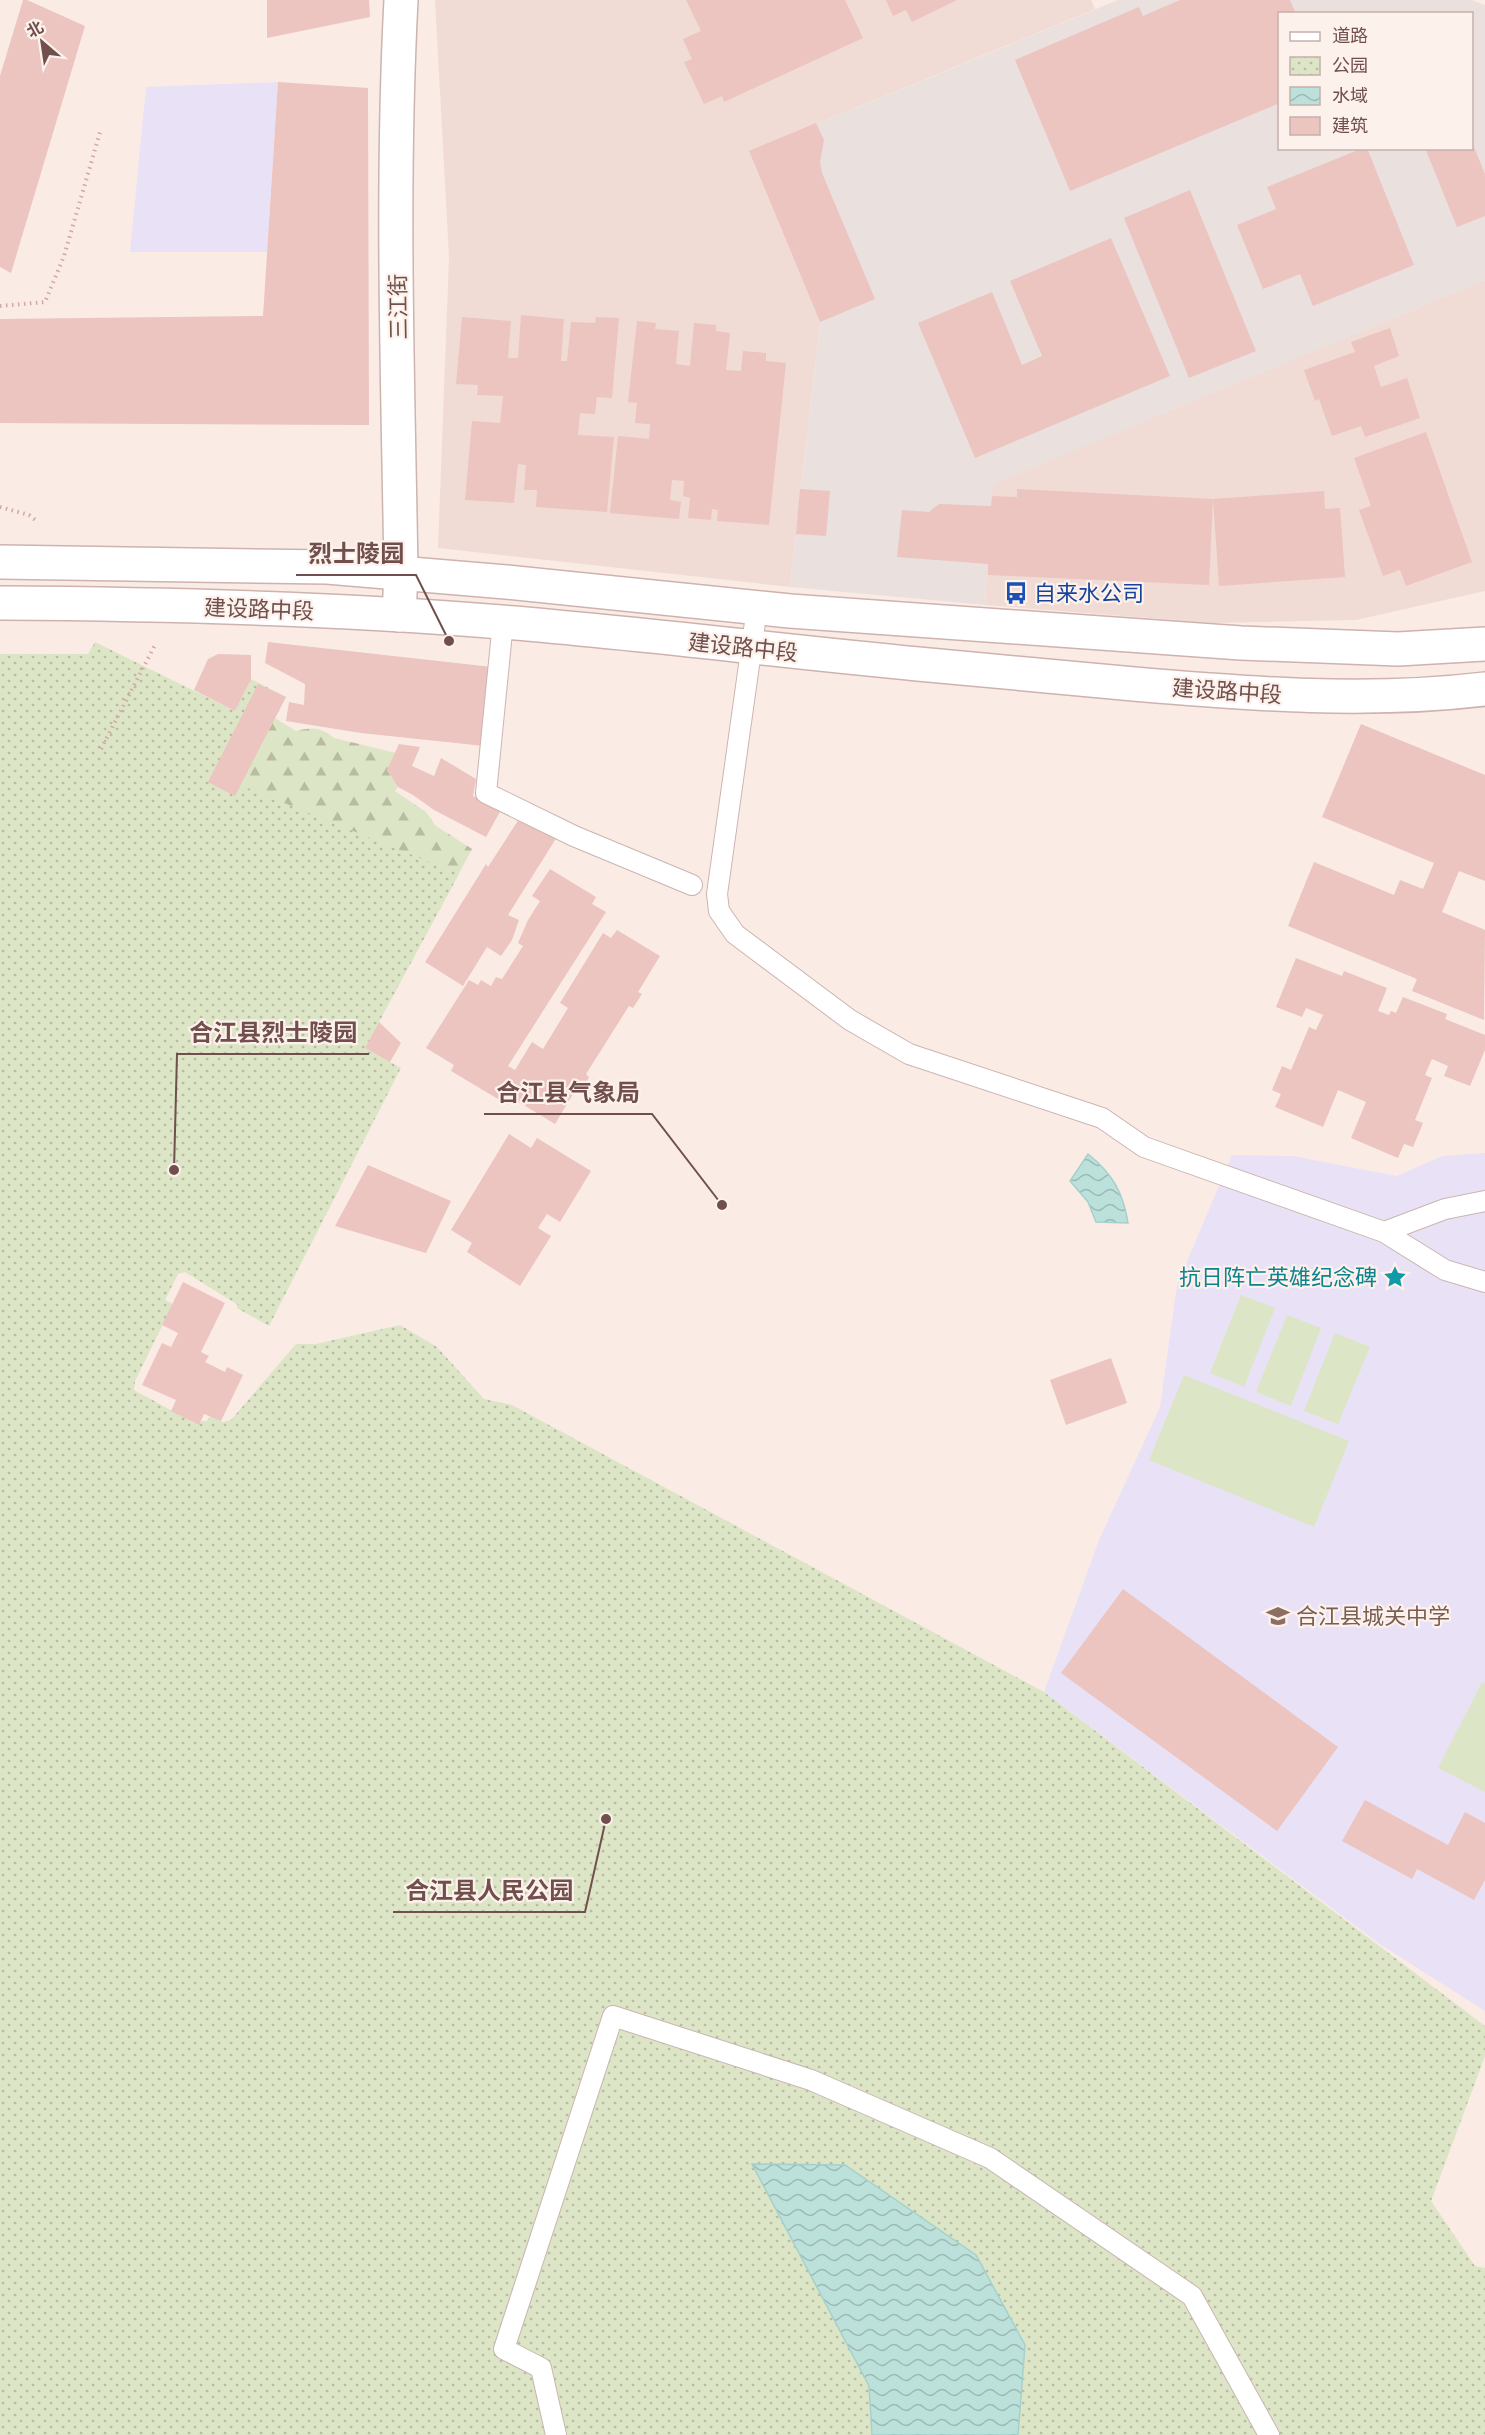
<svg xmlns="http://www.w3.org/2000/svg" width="1485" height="2435" font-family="'Sofia Sans Condensed','Noto Sans SC',sans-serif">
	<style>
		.residential { fill: #f0dcd5 }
		.industrial { fill: #eae1df; fill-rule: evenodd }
		.education { fill: #e9e2f6 }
		.green { fill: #dce5c6 }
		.forest { fill: url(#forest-firs) }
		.park { fill: url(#park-dots) }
		.water { fill: url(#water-waves); stroke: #a4d1cb; stroke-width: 1.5 }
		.building { fill: #ecc4c0 }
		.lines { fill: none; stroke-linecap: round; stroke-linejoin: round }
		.service-casing { stroke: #ccb4b0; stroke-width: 22 }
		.minor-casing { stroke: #ccb4b0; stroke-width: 36 }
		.secondary-casing { stroke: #ceb2ae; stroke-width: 36 }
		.path { stroke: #d1a8a4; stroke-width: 4; stroke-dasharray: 1.5 4.5; stroke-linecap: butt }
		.service { stroke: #fff; stroke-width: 20 }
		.minor { stroke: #fff; stroke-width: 33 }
		.secondary { stroke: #fff; stroke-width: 33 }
		.labels { text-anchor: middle; stroke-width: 4.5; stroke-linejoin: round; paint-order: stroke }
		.street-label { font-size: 22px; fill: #704f4d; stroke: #fdf1eb }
		.transit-label { font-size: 22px; fill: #164399; stroke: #fdf1eb; text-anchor: start }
		.culture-label { font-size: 22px; fill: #0d838f; stroke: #fdf1eb; text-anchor: end }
		.education-label { font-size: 22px; fill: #785e54; stroke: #fdf1eb; text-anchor: start }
		.leader { fill: none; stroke: #704f4d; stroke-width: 2 }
		.callout-dot { fill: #704f4d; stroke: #fdf1eb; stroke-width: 2 }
		.callout-label { font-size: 24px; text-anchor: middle; font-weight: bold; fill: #704f4d; stroke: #fdf1eb; stroke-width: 4.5; stroke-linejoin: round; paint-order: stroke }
	</style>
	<defs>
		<pattern id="forest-firs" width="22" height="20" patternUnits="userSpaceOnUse" patternTransform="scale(1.5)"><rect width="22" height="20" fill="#dce5c6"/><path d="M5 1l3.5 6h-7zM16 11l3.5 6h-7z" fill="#b7bca3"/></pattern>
		<pattern id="park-dots" width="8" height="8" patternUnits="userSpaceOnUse" patternTransform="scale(1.5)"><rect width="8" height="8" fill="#dce5c6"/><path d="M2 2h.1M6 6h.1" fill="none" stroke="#b7bca3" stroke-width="1.8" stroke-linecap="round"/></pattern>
		<pattern id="water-waves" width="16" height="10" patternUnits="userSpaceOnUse" patternTransform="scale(1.5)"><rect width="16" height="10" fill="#bce1db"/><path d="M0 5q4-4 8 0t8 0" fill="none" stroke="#9db9b4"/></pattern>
	</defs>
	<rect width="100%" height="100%" fill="#faece5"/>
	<!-- residential -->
	<path class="residential" d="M435,0H1091L1095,9L749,152L820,322L790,587L438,548L449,257Z
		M1485,280V591L1356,620L1213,623L985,605L992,484Z"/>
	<!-- industrial -->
	<path class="industrial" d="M1118,0H1472L1485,5V280L993,484L985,605L790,587L820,322L749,152ZM1280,14H1472V148H1280Z"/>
	<!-- education -->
	<path class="education" d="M278,82L267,252H130L146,87Z
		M1485,1153V2011L1381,1945L1044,1692L1099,1540L1160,1407L1177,1285L1232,1155L1293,1156L1397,1176L1442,1156Z"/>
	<!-- green -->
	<path class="green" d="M1241,1295L1275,1308L1244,1387L1210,1373Z
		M1287,1315L1321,1328L1291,1406L1256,1392Z
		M1335,1333L1370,1347L1338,1424L1304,1411Z
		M1184,1375L1349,1441L1314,1527L1149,1460Z
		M1482,1682L1485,1683V1792L1438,1768Z"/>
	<!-- forest -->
	<path class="forest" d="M275,718L296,731C312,727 321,727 334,738L396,753L387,770L398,787L395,791L426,812L436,826L472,849L447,896L240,785Z"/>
	<!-- park -->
	<path class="park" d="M95,642L235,711L251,679L286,697L240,785L459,874L365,1048L401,1068L269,1326L237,1308L238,1305L185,1272L178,1274L165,1300L173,1304L135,1381L134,1390L198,1425L201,1421H207L210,1416L223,1422L231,1420L296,1344H316L400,1325L437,1347L484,1399L512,1405L1044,1692L1485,2026V2056L1431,2201L1475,2266L1485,2268V2435H0V654H88Z"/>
	<!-- water -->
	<path class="water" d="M1088,1154C1112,1173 1123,1192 1128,1223L1096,1222L1088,1202L1070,1181Z
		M752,2164L845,2165L976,2255L1025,2345L1018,2435H872L869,2386Z"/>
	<!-- building -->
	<path class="building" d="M23,0H27L85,26L11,273L0,267V76Z
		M267,0H369L370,17L267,38Z
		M686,0H845L863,38L724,102L722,96L704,104L684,62L692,59L683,39L701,31Z
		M886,0H957L912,22L906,10L893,16Z
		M1180,0H1290L1296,14H1280V103L1070,191L1015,60L1139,7L1143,16Z
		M278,82L368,88L369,425L0,423V319L263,316Z
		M816,123L824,140L820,162L822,173L875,299L820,322L749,151Z
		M1472,142L1485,174V216L1457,227L1425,148H1472Z
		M1363,148H1367L1414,265L1313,306L1300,274L1263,289L1237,225L1276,209L1267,187Z
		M1190,190L1256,351L1189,378L1124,218Z
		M1111,238L1170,376L975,458L918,323L992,292L1022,365L1042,356L1010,281Z
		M521,315L564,319L561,361H567L571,322L595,323L596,317L619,318L612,398L597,397L595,414L580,413L578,435L614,437L607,512L536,507L537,490H524L526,465L518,464L514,503L465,500L472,421L500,423L503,396L477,395L478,385L456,384L462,317L511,321L508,358H518Z
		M637,321L656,323L655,329L679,331L676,364L690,366L694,323L716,325V331L730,333L726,370L741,371L743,351L766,353V361L786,363L769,525L717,521L718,510L712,509L711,520L688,518L690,498L683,496L684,481L672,480L670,500L681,502L679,519L610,513L618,436L649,439L650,424L635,423L637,403L628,402Z
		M1390,328L1399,356L1374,366L1381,387L1407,378L1420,418L1365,437L1361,426L1332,436L1319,399L1315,401L1304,370L1355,352L1351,342Z
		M1426,432L1472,562L1406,586L1400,570L1383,576L1359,510L1371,506L1354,458Z
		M800,489L830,491L826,536L796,534Z
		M1017,489L1213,499L1209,585L988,575V564L897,557L902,510L929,512L939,504L991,506L992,496L1017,497Z
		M1324,491L1325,509L1340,508L1345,577L1219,586L1213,499Z
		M268,642L492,667L484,746L361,733L286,721L289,702L304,705L305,684L265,663Z
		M218,654L251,655V679L235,711L194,690L208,659Z
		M258,684L286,697L235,796L208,782Z
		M1361,724L1485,775V881L1459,871L1442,912L1485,930L1484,1020L1412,991L1417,979L1288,926L1314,862L1394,895L1400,880L1423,889L1434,863L1322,817Z
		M399,744L420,747L412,766L434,776L441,758L476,779L473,796L501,810L486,837L434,810L413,795L398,787L387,770Z
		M519,819L557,837L508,915L519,920L512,940L501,956L487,947L463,986L425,962L486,864L488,867Z
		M550,869L596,897L592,904L606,912L508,1066L515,1070L532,1042L543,1049L568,1008L560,1003L603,933L611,938L617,930L660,956L638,992L642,994L633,1008L629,1006L586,1074L589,1077L581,1092L576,1089L555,1124L512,1098L508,1105L451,1071L454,1065L426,1048L469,980L478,985L481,980L491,986L496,977L502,979L523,946L518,943L528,920L540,901L532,896Z
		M1296,958L1342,976L1344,971L1387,988L1378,1011L1389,1015L1391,1011L1396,1013L1403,997L1447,1014L1445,1019L1485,1035V1050L1470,1086L1444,1076L1448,1066L1432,1059L1425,1075L1432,1078L1415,1120L1423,1123L1413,1147L1404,1144L1398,1158L1351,1138L1366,1102L1338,1090L1323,1127L1275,1107L1281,1094L1272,1090L1282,1066L1291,1070L1309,1027L1316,1030L1323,1015L1306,1008L1302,1017L1276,1007Z
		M379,1022L401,1043L390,1062L365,1048Z
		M509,1134L531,1148L537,1138L591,1171L560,1222L547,1214L538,1228L551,1236L520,1286L467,1252L472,1243L451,1230Z
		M368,1165L451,1201L426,1253L335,1226Z
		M183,1282L225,1303L201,1352L209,1356L205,1362L225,1372L227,1367L243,1375L221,1421L204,1414L199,1425L171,1411L176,1400L142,1385L162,1343L171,1347L178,1333L162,1325Z
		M1111,1358L1127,1403L1066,1425L1050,1380Z
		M1123,1589L1338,1747L1277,1831L1061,1673Z
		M1365,1800L1448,1845L1465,1812L1485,1823V1880L1474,1900L1417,1869L1412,1879L1342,1841Z"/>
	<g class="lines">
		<!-- service casing -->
		<g class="service-casing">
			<path id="service" d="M757,608L717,894L719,911L735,934L850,1020L909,1054L1102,1118L1144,1147L1384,1232L1445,1270L1485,1282
				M503,622L486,793L574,836L692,885
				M1384,1232L1445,1209L1485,1201
				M556,2435L541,2368L504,2349L613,2016L811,2080L990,2158L1192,2296L1269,2435"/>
		</g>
		<!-- minor casing -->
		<g class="minor-casing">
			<path id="minor" d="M399,615L401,573C398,382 391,191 401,0"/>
		</g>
		<!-- secondary casing -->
		<g class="secondary-casing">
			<path id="secondary" d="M0,562L327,567L506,582L790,611L1241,643L1398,649L1485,644
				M0,603C167,604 335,608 501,622C640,633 779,651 918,664C990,670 1062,677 1134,684C1251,694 1368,703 1485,689"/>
		</g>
		<!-- path -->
		<path class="path" d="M0,306L45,302L64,256L101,129
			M0,507L29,515L38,522
			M101,749L156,643"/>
		<!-- service -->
		<use href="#service" class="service"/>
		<!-- minor -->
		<use href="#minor" class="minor"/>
		<!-- secondary -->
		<use href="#secondary" class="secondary"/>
	</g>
	<!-- icons -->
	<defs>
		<g id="bus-bare" transform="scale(1.8)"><path d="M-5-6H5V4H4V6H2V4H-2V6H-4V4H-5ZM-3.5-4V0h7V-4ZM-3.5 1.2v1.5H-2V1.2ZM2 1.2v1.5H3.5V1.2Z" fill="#1a4fb4" stroke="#fdf1eb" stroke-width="2.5" paint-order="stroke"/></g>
		<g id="sight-bare" transform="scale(1.8)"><path d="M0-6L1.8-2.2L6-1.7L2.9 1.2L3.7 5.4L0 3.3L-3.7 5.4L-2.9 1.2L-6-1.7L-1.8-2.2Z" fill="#0f9aa8" stroke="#fdf1eb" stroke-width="2.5" paint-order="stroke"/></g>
		<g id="school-bare" transform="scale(1.8)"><path d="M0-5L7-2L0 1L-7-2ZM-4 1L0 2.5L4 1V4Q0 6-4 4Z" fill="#8d6e63" stroke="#fdf1eb" stroke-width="2.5" paint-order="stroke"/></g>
	</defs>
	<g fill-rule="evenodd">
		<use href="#bus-bare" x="1016" y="593"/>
		<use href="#sight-bare" x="1395" y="1277"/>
		<use href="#school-bare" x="1278" y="1616"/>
	</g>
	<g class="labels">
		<!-- street labels -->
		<g class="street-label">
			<text transform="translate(398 307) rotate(-91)" y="8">三江街</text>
			<text transform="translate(259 609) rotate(2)" y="8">建设路中段</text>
			<text transform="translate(743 647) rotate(6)" y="8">建设路中段</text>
			<text transform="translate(1227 691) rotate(4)" y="8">建设路中段</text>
		</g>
		<!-- transit labels -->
		<g class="transit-label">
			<text x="1034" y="601">自来水公司</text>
		</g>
		<!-- culture labels -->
		<g class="culture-label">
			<text x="1377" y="1285">抗日阵亡英雄纪念碑</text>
		</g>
		<!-- education labels -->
		<g class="education-label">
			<text x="1296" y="1624">合江县城关中学</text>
		</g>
	</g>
	<!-- callouts -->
	<path class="leader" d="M449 641L416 575H296M174 1170L177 1054H369M722 1205L652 1114H484M606 1819L585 1912H393"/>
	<g class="callout-dot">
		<circle cx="449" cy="641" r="6"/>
		<circle cx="174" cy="1170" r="6"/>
		<circle cx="722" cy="1205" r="6"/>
		<circle cx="606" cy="1819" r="6"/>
	</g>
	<g class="callout-label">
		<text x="356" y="562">烈士陵园</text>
		<text x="273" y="1041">合江县烈士陵园</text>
		<text x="568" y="1101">合江县气象局</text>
		<text x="489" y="1899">合江县人民公园</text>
	</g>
	<!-- legend -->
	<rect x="1278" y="12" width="195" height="138" fill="#fdf1eb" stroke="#c5b0ac" stroke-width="1.5"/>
	<rect x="1290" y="32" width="30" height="9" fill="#ffffff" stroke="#c5b0ac" stroke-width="1.5"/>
	<text x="1332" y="42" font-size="18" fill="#704f4d">道路</text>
	<rect x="1290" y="57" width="30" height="18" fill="url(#park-dots)" stroke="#c5b0ac" stroke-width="1.5"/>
	<text x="1332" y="72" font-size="18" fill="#704f4d">公园</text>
	<rect x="1290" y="87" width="30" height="18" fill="url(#water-waves)" stroke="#c5b0ac" stroke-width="1.5"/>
	<text x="1332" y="102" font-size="18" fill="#704f4d">水域</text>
	<rect x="1290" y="117" width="30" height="18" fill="#ecc4c0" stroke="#c5b0ac" stroke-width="1.5"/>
	<text x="1332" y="132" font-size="18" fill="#704f4d">建筑</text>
	<!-- north arrow -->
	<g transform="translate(42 42) rotate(331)" stroke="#fdf1eb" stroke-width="4.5" paint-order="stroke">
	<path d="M0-4.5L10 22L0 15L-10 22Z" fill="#704f4d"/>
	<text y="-9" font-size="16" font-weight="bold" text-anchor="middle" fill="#704f4d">北</text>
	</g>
</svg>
